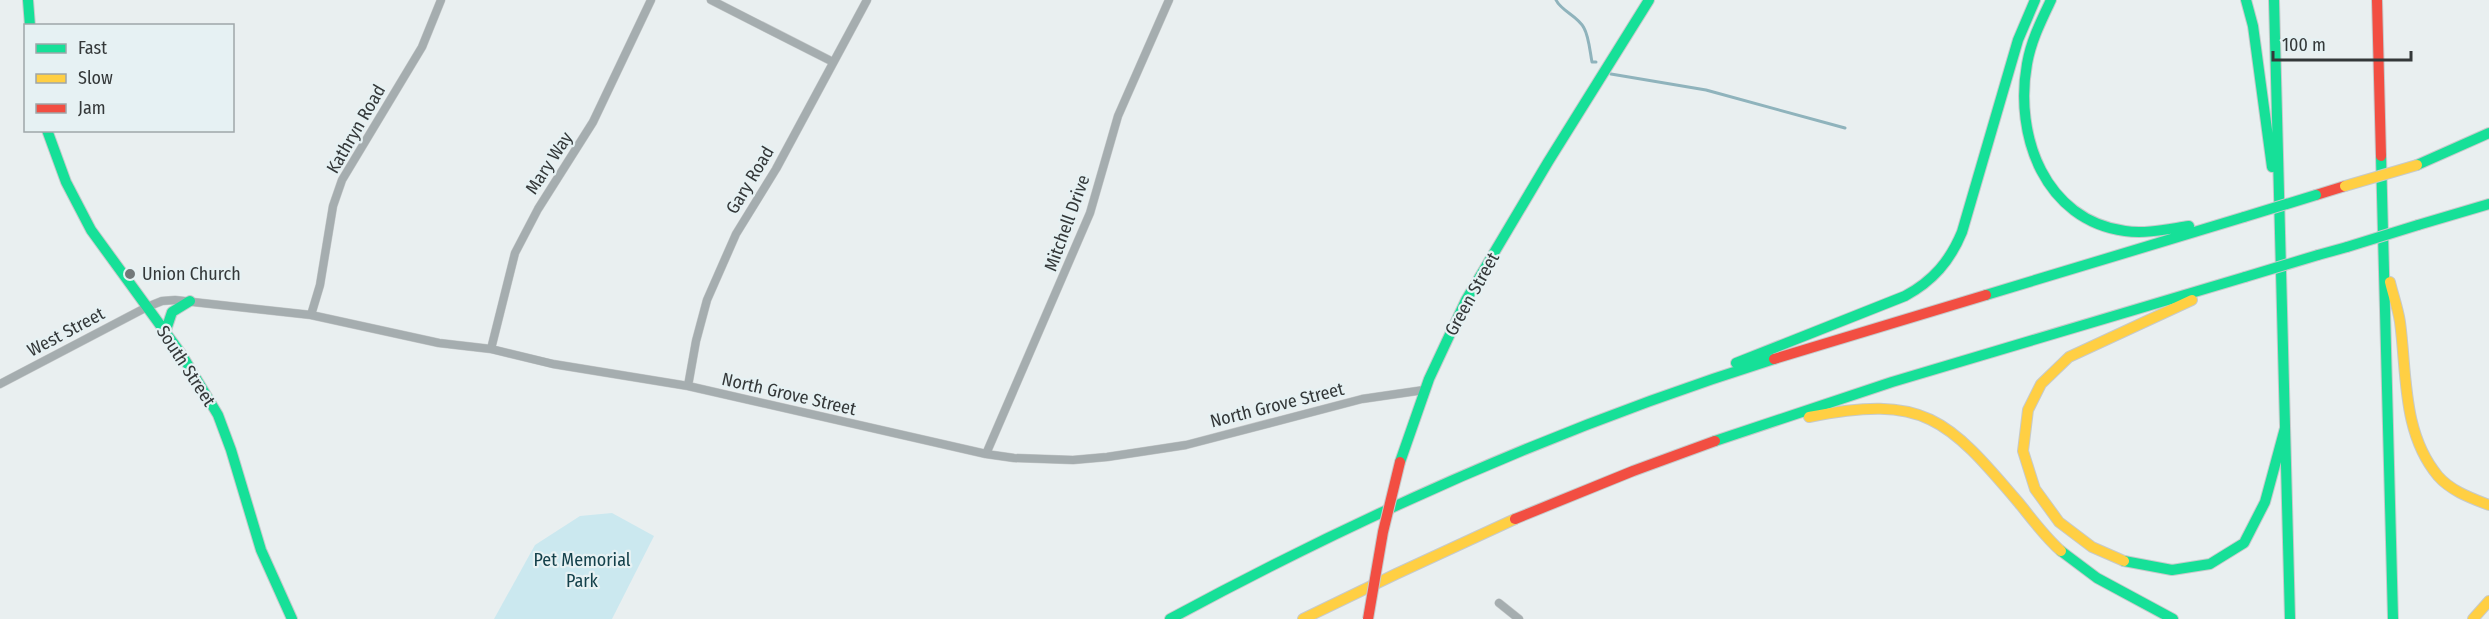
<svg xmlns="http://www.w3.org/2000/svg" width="2489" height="619" font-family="'Fira Sans Condensed',sans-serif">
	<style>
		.green { fill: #cbe8ef }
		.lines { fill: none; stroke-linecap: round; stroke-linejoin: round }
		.stream { stroke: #8fb3bc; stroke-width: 3 }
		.street-casing { stroke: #c6cacb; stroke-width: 9 }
		.fast-casing { stroke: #c6cacb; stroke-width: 12 }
		.slow-casing { stroke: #c6cacb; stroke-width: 12 }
		.jam-casing { stroke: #c6cacb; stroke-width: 12 }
		.street { stroke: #a5adaf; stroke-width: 8 }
		.fast { stroke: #16e098; stroke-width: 10 }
		.slow { stroke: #ffcf43; stroke-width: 10 }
		.jam { stroke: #f24e42; stroke-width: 10 }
		.fast-bridge-casing { stroke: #c6cacb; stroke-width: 12; stroke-linecap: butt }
		.slow-bridge-casing { stroke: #c6cacb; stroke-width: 12; stroke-linecap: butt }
		.jam-bridge-casing { stroke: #c6cacb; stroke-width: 12; stroke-linecap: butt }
		.fast-bridge { stroke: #16e098; stroke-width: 10 }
		.slow-bridge { stroke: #ffcf43; stroke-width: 10 }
		.jam-bridge { stroke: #f24e42; stroke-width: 10 }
		.poi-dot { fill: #737879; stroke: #e6f1f3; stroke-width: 2 }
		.labels { text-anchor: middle; stroke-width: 4.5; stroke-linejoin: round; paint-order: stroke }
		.street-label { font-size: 18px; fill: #343839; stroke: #e6f1f3 }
		.poi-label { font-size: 18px; fill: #343839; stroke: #e6f1f3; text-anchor: start }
		.park-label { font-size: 18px; fill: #14414b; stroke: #e6f1f3 }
	</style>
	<rect width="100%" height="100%" fill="#e9eff0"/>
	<!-- green -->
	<path class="green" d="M612,513L654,536L612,619H494L535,545L580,516Z"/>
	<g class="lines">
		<!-- stream -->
		<path class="stream" d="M1556,0C1561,11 1578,16 1584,28C1589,37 1590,52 1592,62H1596
			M1611,74L1706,90L1845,128"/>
		<!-- street casing -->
		<g class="street-casing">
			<path id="street" d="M711,0L833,62
				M311,315L320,285L333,206L342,180L422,47L441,0
				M491,349L515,253L538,209L593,122L651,0
				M0,384L147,307L162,301L175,300L311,315L439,343L491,349L553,364L688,386L986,454L1014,458L1073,460L1107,457L1186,445L1362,399L1424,390
				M688,386L696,341L707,300L736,234L776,169L867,0
				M986,454L1090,213L1118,116L1169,0
				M1499,603L1519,619"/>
		</g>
		<!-- fast casing -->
		<g class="fast-casing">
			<path id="fast" d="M28,0L30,26
				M2051,0C2041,21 2031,41 2027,64C2014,136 2045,220 2125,231C2146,234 2168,229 2189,226
				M2246,0L2253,26L2272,167
				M2274,0L2290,619
				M47,130L66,182L91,230L182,355L218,415L231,450L261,550L292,619
				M2381,156L2393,619
				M2417,165L2489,133
				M2418,225L2489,204
				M2318,255L2347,247
				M1986,295L2244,217
				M165,333L172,312L190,301
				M1736,363L1905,296C1933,281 1950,261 1962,232L2018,40L2035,0
				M1715,441L1892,382L2245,277
				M1400,462L1429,379L1466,300L1548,162L1649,0
				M2061,551L2097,578L2173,619
				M2124,561L2172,570L2210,564L2244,543L2265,502L2285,428
				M1170,619C1364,514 1564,425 1774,359"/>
		</g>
		<!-- slow casing -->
		<g class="slow-casing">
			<path id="slow" d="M2390,282C2393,295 2398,308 2400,322C2407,374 2402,433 2438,476C2451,491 2471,498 2489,505
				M1809,417C1924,394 1947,418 2019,503C2032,519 2045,537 2061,551
				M2124,561L2092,547L2059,522L2035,489L2023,451L2028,410L2041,384L2069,357L2192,300
				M1303,619L1396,574L1515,519
				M2473,619L2489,601"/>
		</g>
		<!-- jam casing -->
		<g class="jam-casing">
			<path id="jam" d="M2377,0L2381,156
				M2316,195L2345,186
				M1774,359L1986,295
				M1515,519L1633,471L1715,441"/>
		</g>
		<!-- street -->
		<use href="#street" class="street"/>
		<!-- fast -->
		<use href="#fast" class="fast"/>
		<!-- slow -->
		<use href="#slow" class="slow"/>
		<!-- jam -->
		<use href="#jam" class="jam"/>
		<!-- fast-bridge casing -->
		<g class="fast-bridge-casing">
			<path id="fast-bridge" d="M2244,217L2316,195
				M2347,247L2418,225
				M2245,277L2318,255"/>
		</g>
		<!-- slow-bridge casing -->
		<g class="slow-bridge-casing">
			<path id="slow-bridge" d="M2345,186L2417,165"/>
		</g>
		<!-- jam-bridge casing -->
		<g class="jam-bridge-casing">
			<path id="jam-bridge" d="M1368,619L1383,532L1400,462"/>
		</g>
		<!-- fast-bridge -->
		<use href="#fast-bridge" class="fast-bridge"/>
		<!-- slow-bridge -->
		<use href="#slow-bridge" class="slow-bridge"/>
		<!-- jam-bridge -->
		<use href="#jam-bridge" class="jam-bridge"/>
	</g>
	<!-- markers -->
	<circle class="poi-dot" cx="130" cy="274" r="6"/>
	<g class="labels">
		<!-- street labels -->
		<g class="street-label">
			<text transform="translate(356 129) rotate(-60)" y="6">Kathryn Road</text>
			<text transform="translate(549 163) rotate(-57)" y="6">Mary Way</text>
			<text transform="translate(750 180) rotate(-59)" y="6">Gary Road</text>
			<text transform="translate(1067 223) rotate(-70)" y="6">Mitchell Drive</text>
			<text transform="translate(1472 294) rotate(-61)" y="6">Green Street</text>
			<text transform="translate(66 332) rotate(-28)" y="6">West Street</text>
			<text transform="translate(186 366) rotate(57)" y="6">South Street</text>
			<text transform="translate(789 394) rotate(13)" y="6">North Grove Street</text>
			<text transform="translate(1277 405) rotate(-14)" y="6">North Grove Street</text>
		</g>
		<!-- poi labels -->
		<g class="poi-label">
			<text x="142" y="280">Union Church</text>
		</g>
		<!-- park labels -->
		<g class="park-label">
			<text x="582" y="566">Pet Memorial<tspan x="582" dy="21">Park</tspan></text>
		</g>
	</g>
	<!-- legend -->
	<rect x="24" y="24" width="210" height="108" fill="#e6f1f3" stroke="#9fa7a9" stroke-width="1.5"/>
	<rect x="36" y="44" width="30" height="9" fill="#16e098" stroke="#9fa7a9" stroke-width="1.5"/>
	<text x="78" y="54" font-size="18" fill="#343839">Fast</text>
	<rect x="36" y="74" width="30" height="9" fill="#ffcf43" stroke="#9fa7a9" stroke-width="1.5"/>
	<text x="78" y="84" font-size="18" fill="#343839">Slow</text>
	<rect x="36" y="104" width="30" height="9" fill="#f24e42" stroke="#9fa7a9" stroke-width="1.5"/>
	<text x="78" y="114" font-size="18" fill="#343839">Jam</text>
	<!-- scale -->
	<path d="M2273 51v9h138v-9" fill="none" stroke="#343839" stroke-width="3"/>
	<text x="2282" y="51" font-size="18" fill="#343839" stroke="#e6f1f3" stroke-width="4.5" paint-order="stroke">100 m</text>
</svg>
